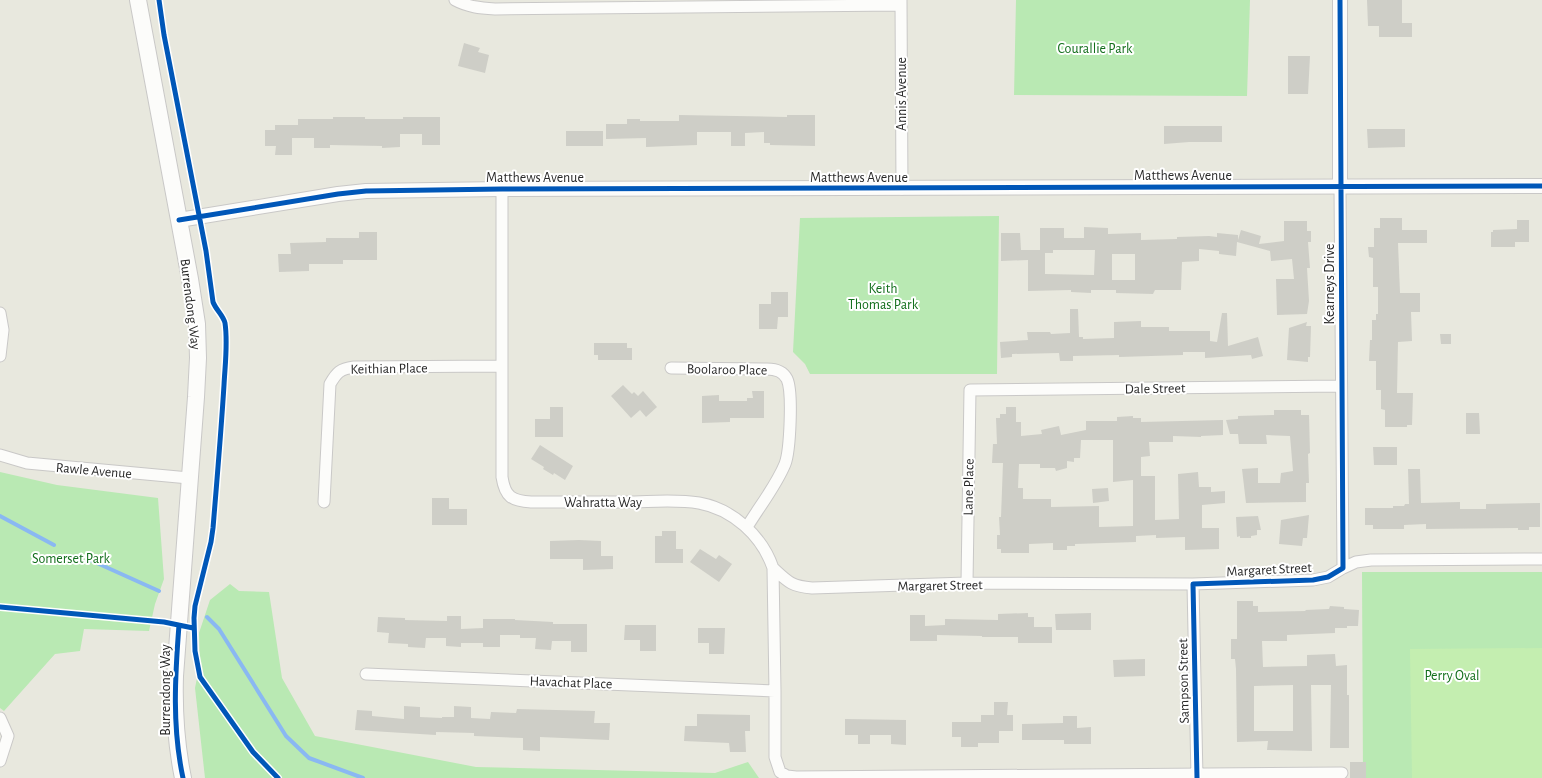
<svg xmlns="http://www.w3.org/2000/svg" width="1542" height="778" font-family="'Alegreya Sans',sans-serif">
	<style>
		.green { fill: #b9e9b3 }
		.pitch { fill: #c4eeb0 }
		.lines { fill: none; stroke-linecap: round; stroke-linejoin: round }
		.stream { stroke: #8ab8f2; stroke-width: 4 }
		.building { fill: #cecec7; fill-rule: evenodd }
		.minor-casing { stroke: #c9c8c7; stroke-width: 13 }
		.tertiary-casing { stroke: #c9c8c7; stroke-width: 16 }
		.secondary-casing { stroke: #c9c8c7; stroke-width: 18 }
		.minor { stroke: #fcfcfa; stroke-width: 11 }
		.tertiary { stroke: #fcfcfa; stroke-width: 14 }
		.secondary { stroke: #fcfcfa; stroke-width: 16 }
		.cycleway-casing { stroke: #fff; stroke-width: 8 }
		.cycleway { stroke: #0057b8; stroke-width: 5 }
		.labels { text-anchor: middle; stroke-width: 4; stroke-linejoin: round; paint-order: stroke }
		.park-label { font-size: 14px; fill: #126e1b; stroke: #fff }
		.street-label { font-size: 14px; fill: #292929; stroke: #fff }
	</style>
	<rect width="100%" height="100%" fill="#e8e8de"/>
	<!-- green -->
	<path class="green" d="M1016,0H1250L1247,96L1014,95Z
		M999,216L997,374H810L805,364L793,352L800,218Z
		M0,472L57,485L158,498L164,579L155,604L149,631L84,629L80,651L55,654L4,711L0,708Z
		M1362,572H1542V778H1363Z
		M230,584L239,591L269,592L282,678L315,736L476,767L715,773L748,762L759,778H205L195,688L200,663L199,633L210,600Z"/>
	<!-- pitch -->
	<path class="pitch" d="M1542,648V778H1412L1410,649Z"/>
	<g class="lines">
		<!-- stream -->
		<path class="stream" d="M0,516L54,545
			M88,559L159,591
			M207,617L219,629L286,736L309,758L363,778"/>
	</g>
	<!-- building -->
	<path class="building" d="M1367,0H1402V23H1412V37H1379V26H1368Z
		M464,43L480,48L478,52L489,55L485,73L458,66Z
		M1288,56H1310L1308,94H1288Z
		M679,115L787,117V115H815V146L770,145V143H764V132L745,133V146H731V132H697V145L646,147V138L606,139V124H627V119H640V121H679Z
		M333,117H365V119H403V117H440V145H422V134H400V147L382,148V146L330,145V148H314V138H292V155H275L276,146H265V130H275V125H298V119H333Z
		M1164,126H1222V142H1189L1164,144Z
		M1367,129H1405V147L1368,148Z
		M566,131H603V146H566Z
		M1380,218H1402V230H1427V243H1398L1400,293H1420V312H1411L1412,341L1398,342L1397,393H1413L1412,425H1407V427H1385V410L1381,409V390H1376V361H1369L1370,340H1372V320H1376V314H1378V287H1373V258L1369,257L1368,247H1374V228H1380Z
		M1517,220H1529V242H1515V247H1491V232H1493V230L1517,229Z
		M1284,221H1307V231H1311V242H1308L1310,268H1307L1309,301L1307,314L1277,315L1276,279H1294L1292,259L1271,261L1270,251L1237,242L1236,256L1219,254V251L1199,249V261L1182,262L1181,290H1155L1153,294L1116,293V290H1091V293L1071,292V290L1028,291V260L1001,261V233H1020L1021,250H1040V228H1064V238H1084V227L1108,228V234L1141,233V240L1177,239V237L1209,236L1217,237V233L1238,235V240L1241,230L1261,236L1259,244L1284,241ZM1053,250H1095L1094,275L1045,274V253H1053ZM1112,254H1135V280H1112Z
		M359,232H377V260H343V264H309V271L279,272L278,254H291L290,243L326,242V238H359Z
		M771,292H788V317H778L777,329H759V304H771Z
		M1070,309H1078L1079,337H1083V339L1114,338V322L1141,321V327H1169V331H1210V341L1217,342L1222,313H1227L1228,346L1258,337L1263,356L1252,359L1251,355L1205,358V352H1183V355L1119,357V355L1073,356V361H1060L1059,353L1012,354V357L1001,358L1000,342L1028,340L1027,332H1050L1051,334L1070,333Z
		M1307,322L1306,326H1311L1310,357H1308V362L1287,360L1289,328Z
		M1440,334H1451V344H1441Z
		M594,343H627V348H632V360H598V355H594Z
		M623,385L632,394L634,392L638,396L643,391L657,407L646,417L640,410L631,418L611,396Z
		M752,391H764V418H730V422L702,423V396L719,395V401H747V398H753Z
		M550,407H563V437H535V419H550Z
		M1006,407H1016V422H1021V436L1042,434L1041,430L1059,426L1061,435L1086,430V421H1117V417L1133,416V418H1141V422L1223,420V435L1201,436V437L1173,436V442H1149L1150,456L1141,457V476H1155V520L1179,519L1178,474L1198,472L1199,487H1211V492L1225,491V503L1202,505V528H1219V549L1185,550V537L1156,538V535L1136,536V542L1075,544V546H1067V550H1053V543L1029,544V553H1001V549H997V535H1000L999,517H1001L1003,463H992L993,444H997L996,418H1000V414H1006ZM1081,440H1113V482L1133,480V526L1099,527V506L1051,507V499H1023V488H1018L1019,464H1040V468H1055L1056,471L1067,468V461L1074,462V458H1080Z
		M1274,410H1301V415H1309L1310,453L1308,454L1309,483H1306V502L1246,503L1242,469L1258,468V483H1280L1281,473L1293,471L1290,436L1266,435L1267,444H1239L1238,434H1230L1226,420L1238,419V416L1274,415Z
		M1466,413H1479L1480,434H1466Z
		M540,445L573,466L565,480L554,473L553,475L543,469L544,467L531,459Z
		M1373,447H1397V465H1374Z
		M1408,469H1420L1421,503L1460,502V509H1486V504L1540,503V527H1529V530H1518V528L1426,529V524L1404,525V529H1373V525H1365V508H1393V506H1404L1405,504H1409Z
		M1108,488L1109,501L1093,503L1092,489Z
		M432,498H449V509H467V525H432Z
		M1309,515L1307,538H1303L1302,546L1279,544L1281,520Z
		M1258,516L1261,530H1257V535L1251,536V538H1240V536L1237,537L1236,517Z
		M662,531H676V549H683V563H655V536H662Z
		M579,540L601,541V556H613V569L583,570V559H550V541Z
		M700,549L716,559L719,555L732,564L719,582L690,562Z
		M1237,601H1253V606H1258V612L1306,611L1305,610L1329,609L1330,606L1344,607V609L1359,610L1358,626H1347V628H1335V633L1287,635V641H1262L1263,667L1307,666V655L1335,654L1336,666L1347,665V695H1349V748H1330L1331,685H1311L1312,751L1267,750L1268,741L1237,742L1236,669L1235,659H1231V639H1237ZM1293,685V731H1254V686Z
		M1028,613V617H1034V627H1052V643H1018V637H982V636L937,635V641H910V615H925V626L945,625V619L998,620V614Z
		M1091,613V630H1056L1055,614Z
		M447,616H461V629L483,628V619H515V620L553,622V624H587V652H571V641H552L551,650L535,649L536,638H520V635H500V647H483V643H461V647L446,646V638H426L425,648L408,647V644L388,643L389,633L377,632L378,617L405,618V620L447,621Z
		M625,625H656V651H640V640H624Z
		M698,628H725L724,654H709V643H698Z
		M1145,659V676L1114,677L1113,660Z
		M994,702H1008L1007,715H1013V731H999V743H978V747H961V737H952V722H981V715H994Z
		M404,706L420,707V717L442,718V717H454V706L471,707V718L490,719L491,712L516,713L517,709L595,711L594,723H610L609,740L540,737V751L523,750V738L474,736V733L436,732V735L355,730L357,710L372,711V716L404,719Z
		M697,714L750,715V731H745L746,752H730L729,743L684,741L685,726H697Z
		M1063,716H1077V728L1091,727V744H1064V740H1022V724L1063,723Z
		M845,719L906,720V745L891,744V735H870V744H858V735H845Z
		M1350,762H1366V778H1350Z"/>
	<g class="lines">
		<!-- minor casing -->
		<g class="minor-casing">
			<path id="minor" d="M455,0C468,7 480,8 495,9L901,5
				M901,0L902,189
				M1340,187L1343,568
				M502,189V477C505,497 512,501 531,502C563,502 594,502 626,502C649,502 675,499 699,503C733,509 762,536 773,568L775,691V757L780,772L787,776L796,777L1342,773
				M0,313L3,330L0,356
				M671,368L767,369C775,369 783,371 787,379C793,392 790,451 785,464C776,486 759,507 747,527
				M0,455L27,463L189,478
				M324,502L330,384C337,372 340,369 354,367L501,366
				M773,568C788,582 791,586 812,588L967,583L1193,584L1313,580L1328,577L1343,568L1356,562L1371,560L1542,559
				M967,583L970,390L1341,386
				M1193,584L1197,778
				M366,674L775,691
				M0,718L8,736L0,761"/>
		</g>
		<!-- tertiary casing -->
		<g class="tertiary-casing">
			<path id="tertiary" d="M1340,0V187
				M179,220L338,194L366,191L502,189L1542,186"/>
		</g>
		<!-- secondary casing -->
		<g class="secondary-casing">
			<path id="secondary" d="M138,0L190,279L197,324L198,358L196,397L175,676C174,710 176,744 183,778"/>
		</g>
		<!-- minor -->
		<use href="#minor" class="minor"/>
		<!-- tertiary -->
		<use href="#tertiary" class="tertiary"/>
		<!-- secondary -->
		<use href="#secondary" class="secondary"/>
		<!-- cycleway casing -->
		<g class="cycleway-casing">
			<path id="cycleway" d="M159,0L164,35L206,251L213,302C216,310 223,315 225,323C228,343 225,365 224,385C221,433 217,480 213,528L211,542L195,606L194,618L195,651L200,677L253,752L278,778
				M179,220L338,194L366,191L502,189L1542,186
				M0,607L164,622L193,628
				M179,625C175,677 172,727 183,778
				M1197,778L1193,584L1313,580L1328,577L1343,568L1340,0"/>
		</g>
		<!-- cycleway -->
		<use href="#cycleway" class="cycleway"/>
	</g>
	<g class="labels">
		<!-- park labels -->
		<g class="park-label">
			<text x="1095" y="53">Courallie Park</text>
			<text x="883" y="293">Keith<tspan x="883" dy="16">Thomas Park</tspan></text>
			<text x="71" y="563">Somerset Park</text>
			<text x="1452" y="680">Perry Oval</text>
		</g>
		<!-- street labels -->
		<g class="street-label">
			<text transform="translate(901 94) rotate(-90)" y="5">Annis Avenue</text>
			<text x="1183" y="180">Matthews Avenue</text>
			<text x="535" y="182">Matthews Avenue</text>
			<text x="859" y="182">Matthews Avenue</text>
			<text transform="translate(1329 284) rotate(-90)" y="5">Kearneys Drive</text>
			<text transform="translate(191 304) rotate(83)" y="5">Burrendong Way</text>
			<text transform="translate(389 368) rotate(-1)" y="5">Keithian Place</text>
			<text transform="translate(727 369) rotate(1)" y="5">Boolaroo Place</text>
			<text transform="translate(1155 388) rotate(-1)" y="5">Dale Street</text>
			<text transform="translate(94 470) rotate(5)" y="5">Rawle Avenue</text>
			<text transform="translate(968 487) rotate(-89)" y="5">Lane Place</text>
			<text x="603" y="507">Wahratta Way</text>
			<text transform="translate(1269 569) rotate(-3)" y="5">Margaret Street</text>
			<text transform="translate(940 585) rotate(-1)" y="5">Margaret Street</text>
			<text transform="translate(1183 681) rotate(-91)" y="5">Sampson Street</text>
			<text transform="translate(571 682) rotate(2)" y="5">Havachat Place</text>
			<text transform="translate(165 690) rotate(-90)" y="5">Burrendong Way</text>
		</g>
	</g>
</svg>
